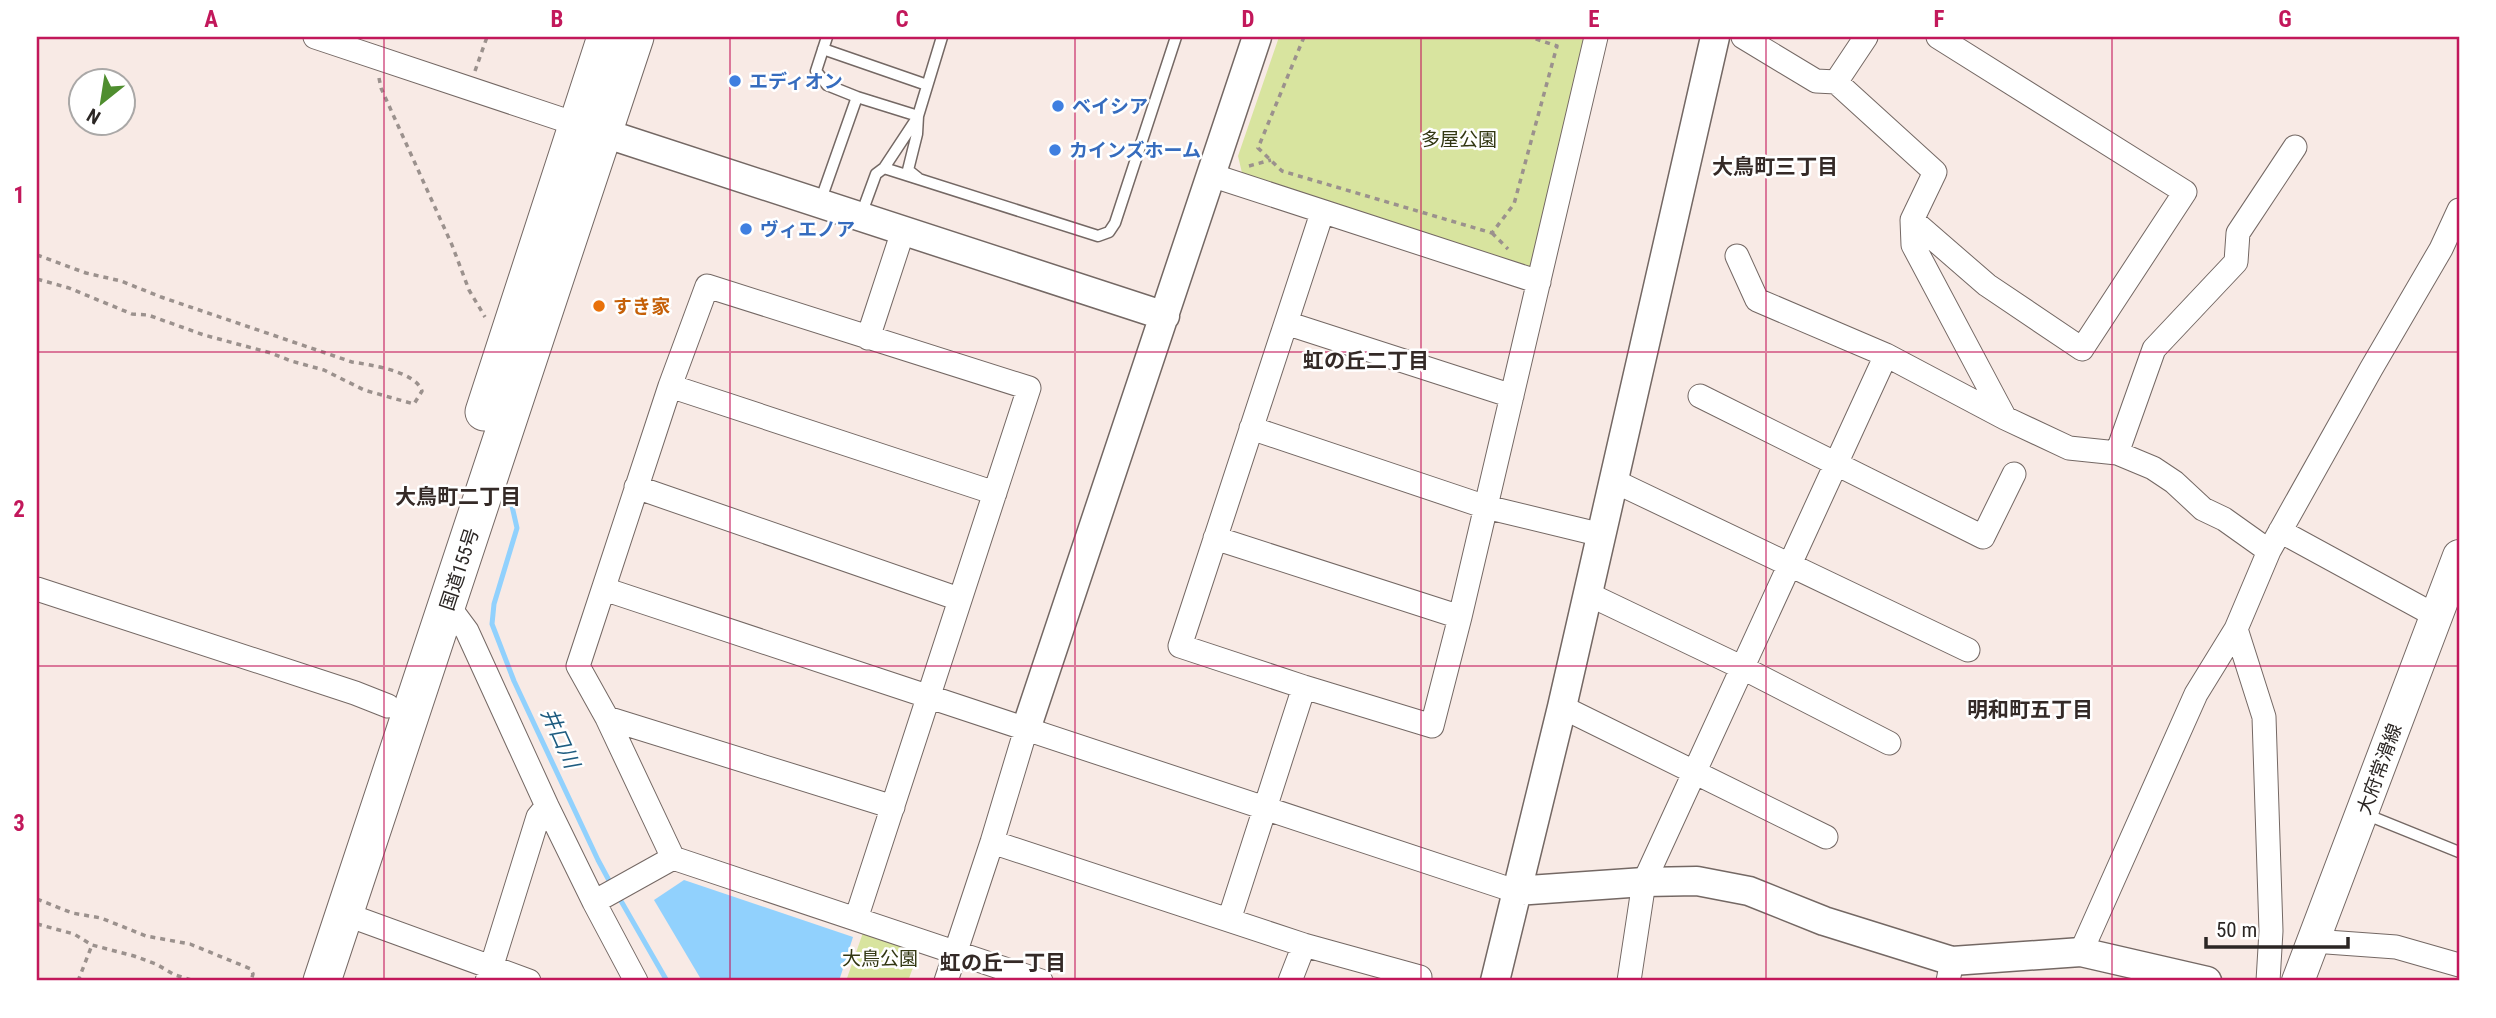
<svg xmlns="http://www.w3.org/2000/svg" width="2496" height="1018" font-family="'Roboto Condensed','Noto Sans JP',sans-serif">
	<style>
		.green { fill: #d8e49f }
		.water { fill: #91d1fd }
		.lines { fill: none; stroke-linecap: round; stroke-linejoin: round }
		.stream { stroke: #91d1fd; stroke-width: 5 }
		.service-casing { stroke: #746864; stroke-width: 13 }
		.minor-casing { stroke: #746864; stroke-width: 25 }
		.tertiary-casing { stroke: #746864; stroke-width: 31 }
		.secondary-casing { stroke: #746864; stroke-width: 34 }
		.trunk-casing { stroke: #746864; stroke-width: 39 }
		.path { stroke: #9b918d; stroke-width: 3.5; stroke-dasharray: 5 5; stroke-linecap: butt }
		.service { stroke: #fff; stroke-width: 10 }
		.minor { stroke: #fff; stroke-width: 23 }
		.tertiary { stroke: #fff; stroke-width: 28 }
		.secondary { stroke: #fff; stroke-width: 32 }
		.trunk { stroke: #fff; stroke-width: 37 }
		.grid { fill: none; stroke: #c2185b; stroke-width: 2; stroke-opacity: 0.55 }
		.shop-dot { fill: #3f7fe0; stroke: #fff; stroke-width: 2.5 }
		.food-dot { fill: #e8710a; stroke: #fff; stroke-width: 2.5 }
		.labels { text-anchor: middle; stroke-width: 5; stroke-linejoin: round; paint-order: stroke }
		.shop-label { font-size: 19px; font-weight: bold; fill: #366cbe; stroke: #fff; text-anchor: start }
		.park-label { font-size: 19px; fill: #323712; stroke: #fff }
		.food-label { font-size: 19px; font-weight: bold; fill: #c56008; stroke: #fff; text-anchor: start }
		.street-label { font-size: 19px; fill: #2b2624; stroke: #fff }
		.neighbourhood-label { font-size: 21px; font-weight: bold; fill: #342a27; stroke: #fff }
		.water-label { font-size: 21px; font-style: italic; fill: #1e5c80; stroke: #fff }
		.neatline { fill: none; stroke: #c2185b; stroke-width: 2.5 }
		.grid-label { font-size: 23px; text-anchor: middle; font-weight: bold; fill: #c2185b }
	</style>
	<rect width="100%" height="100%" fill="#f8eae5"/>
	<!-- green -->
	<path class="green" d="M1279,37H1587L1535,263L1526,268L1242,173L1238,156Z
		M865,927L921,946L908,981H846Z"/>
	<!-- water -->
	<path class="water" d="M684,880L853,937L839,981H702L654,900Z"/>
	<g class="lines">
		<!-- stream -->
		<path class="stream" d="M509,493L517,528L494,604L492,624L514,681L598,860L612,886
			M617,894L667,981"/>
		<!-- service casing -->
		<g class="service-casing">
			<path id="service" d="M827,37L816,71L827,85L857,97L918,116
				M823,49L927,85
				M884,168L1098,236L1109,232L1115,223L1176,37
				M918,178L908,170L917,134L918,116L942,37
				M820,202L857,97
				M861,215L876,174L884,168L917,118
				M2365,814L2459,852"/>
		</g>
		<!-- minor casing -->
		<g class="minor-casing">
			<path id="minor" d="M315,37L588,128
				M1743,37L1816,81L1836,82L1935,172L1912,220L1913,245L2005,418
				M1836,82L1866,37
				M1211,175L1539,282
				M1322,213L1180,646L1304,687L1432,726L1460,617L1596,37
				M1912,220L1987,285L2082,349L2185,192L1938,37
				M1737,256L1757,300L1886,355L2005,418L2069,448L2117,453L2153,468L2174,482L2203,509L2224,519L2269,551
				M1286,323L1512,396
				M868,338L903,231
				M670,386L995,493
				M1700,396L1983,537L2014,474
				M1251,428L1486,507L1602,535
				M2117,453L2154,349L2236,262L2238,233L2295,147
				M1614,481L1968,650
				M636,487L959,599
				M2280,531L2436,616
				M1215,538L1460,617
				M37,589L355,693L388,706
				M604,589L1515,891
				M1588,594L1743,668L1889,743
				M447,604L467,631L547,806L594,902L636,981
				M2236,629L2264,717L2271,931L2268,981
				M1562,707L1826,837
				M607,718L893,807
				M992,842L1304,945L1420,977L1418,981
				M594,902L673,858
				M345,914L529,981
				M856,919L1029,388L707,286L670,386L578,666L607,718L673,858L1041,981
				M1229,920L1304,687
				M2313,941L2396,947L2459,965
				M2081,952L2196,694L2236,629L2269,551L2371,369L2441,249L2459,210
				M487,981L538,817L547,806
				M946,981L992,842L1026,729
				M1290,981L1304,945
				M1629,981L1644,882L1886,355
				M1948,981L1952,961"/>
		</g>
		<!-- tertiary casing -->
		<g class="tertiary-casing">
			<path id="tertiary" d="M604,133L1165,316
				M1026,729L1257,37
				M1515,891L1644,882L1697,881L1749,891L1824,921L1952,961L2081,952L2207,981
				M1495,981L1562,707L1715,37"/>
		</g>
		<!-- secondary casing -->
		<g class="secondary-casing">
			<path id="secondary" d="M2298,981L2459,556"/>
		</g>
		<!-- trunk casing -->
		<g class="trunk-casing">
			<path id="trunk" d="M484,412L606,37
				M322,981L635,37"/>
		</g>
		<!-- path -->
		<path class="path" d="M1304,37L1258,148L1282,171L1492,233L1514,204L1557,46L1530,37
			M475,71L487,37
			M379,78L381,88L452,245L469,290L485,317
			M1249,166L1271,160
			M1492,233L1508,249
			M37,255L86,273L121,281L161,297L352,362C371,365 415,371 422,391L414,404L364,390L324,370L291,361L271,353L204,335L148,315L132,314L69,288L37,279
			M37,899L72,913L101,918L146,936L190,944L251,969L253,974L251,981
			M37,924L74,934L92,945L134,956L156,964L175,975L195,981
			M78,981L92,945"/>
		<!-- service -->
		<use href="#service" class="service"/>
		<!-- minor -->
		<use href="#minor" class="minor"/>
		<!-- tertiary -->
		<use href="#tertiary" class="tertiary"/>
		<!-- secondary -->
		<use href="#secondary" class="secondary"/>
		<!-- trunk -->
		<use href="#trunk" class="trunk"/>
	</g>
	<!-- grid -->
	<path class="grid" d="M384,37V981M730,37V981M1075,37V981M1421,37V981M1766,37V981M2112,37V981M37,352H2459M37,666H2459"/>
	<!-- markers -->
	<g class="shop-dot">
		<circle cx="735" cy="81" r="7"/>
		<circle cx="1058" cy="106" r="7"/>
		<circle cx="1055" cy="150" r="7"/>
		<circle cx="746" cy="229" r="7"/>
	</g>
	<circle class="food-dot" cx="599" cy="306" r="7"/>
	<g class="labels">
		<!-- shop labels -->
		<g class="shop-label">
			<text x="749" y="88">エディオン</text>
			<text x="1072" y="113">ベイシア</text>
			<text x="1069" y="157">カインズホーム</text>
			<text x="760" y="236">ヴィエノア</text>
		</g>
		<!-- park labels -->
		<g class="park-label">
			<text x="1459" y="146">多屋公園</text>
			<text x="880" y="965">大鳥公園</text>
		</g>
		<!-- food labels -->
		<g class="food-label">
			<text x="613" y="313">すき家</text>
		</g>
		<!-- street labels -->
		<g class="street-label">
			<text transform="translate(459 569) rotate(-72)" y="7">国道155号</text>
			<text transform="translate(2379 769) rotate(-70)" y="7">大府常滑線</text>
		</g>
		<!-- neighbourhood labels -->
		<g class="neighbourhood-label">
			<text x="1775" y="174">大鳥町三丁目</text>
			<text x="1366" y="368">虹の丘二丁目</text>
			<text x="458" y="504">大鳥町二丁目</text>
			<text x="2030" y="717">明和町五丁目</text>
			<text x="1003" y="970">虹の丘一丁目</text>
		</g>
		<!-- water labels -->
		<g class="water-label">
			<text transform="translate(560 738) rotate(66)" y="7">井口川</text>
		</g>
	</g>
	<!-- border -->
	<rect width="2496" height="1018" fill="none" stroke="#ffffff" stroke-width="77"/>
	<!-- north arrow -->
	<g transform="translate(102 102) rotate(210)"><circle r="33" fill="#ffffff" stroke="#aaa8a7" stroke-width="2"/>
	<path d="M0-5L12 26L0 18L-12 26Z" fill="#4f8e2f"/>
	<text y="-10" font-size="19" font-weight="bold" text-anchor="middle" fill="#2b2624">N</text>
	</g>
	<!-- scale -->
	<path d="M2206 937v10h142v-10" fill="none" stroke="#2b2624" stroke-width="3.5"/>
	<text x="2216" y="937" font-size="21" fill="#2b2624" stroke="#ffffff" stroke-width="5" paint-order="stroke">50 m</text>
	<rect x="38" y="38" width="2420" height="941" class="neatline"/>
	<g class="grid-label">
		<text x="211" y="27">A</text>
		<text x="557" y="27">B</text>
		<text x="902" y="27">C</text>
		<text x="1248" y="27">D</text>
		<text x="1594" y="27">E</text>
		<text x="1939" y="27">F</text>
		<text x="2285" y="27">G</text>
		<text x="19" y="203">1</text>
		<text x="19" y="517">2</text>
		<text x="19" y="831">3</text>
	</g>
</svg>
